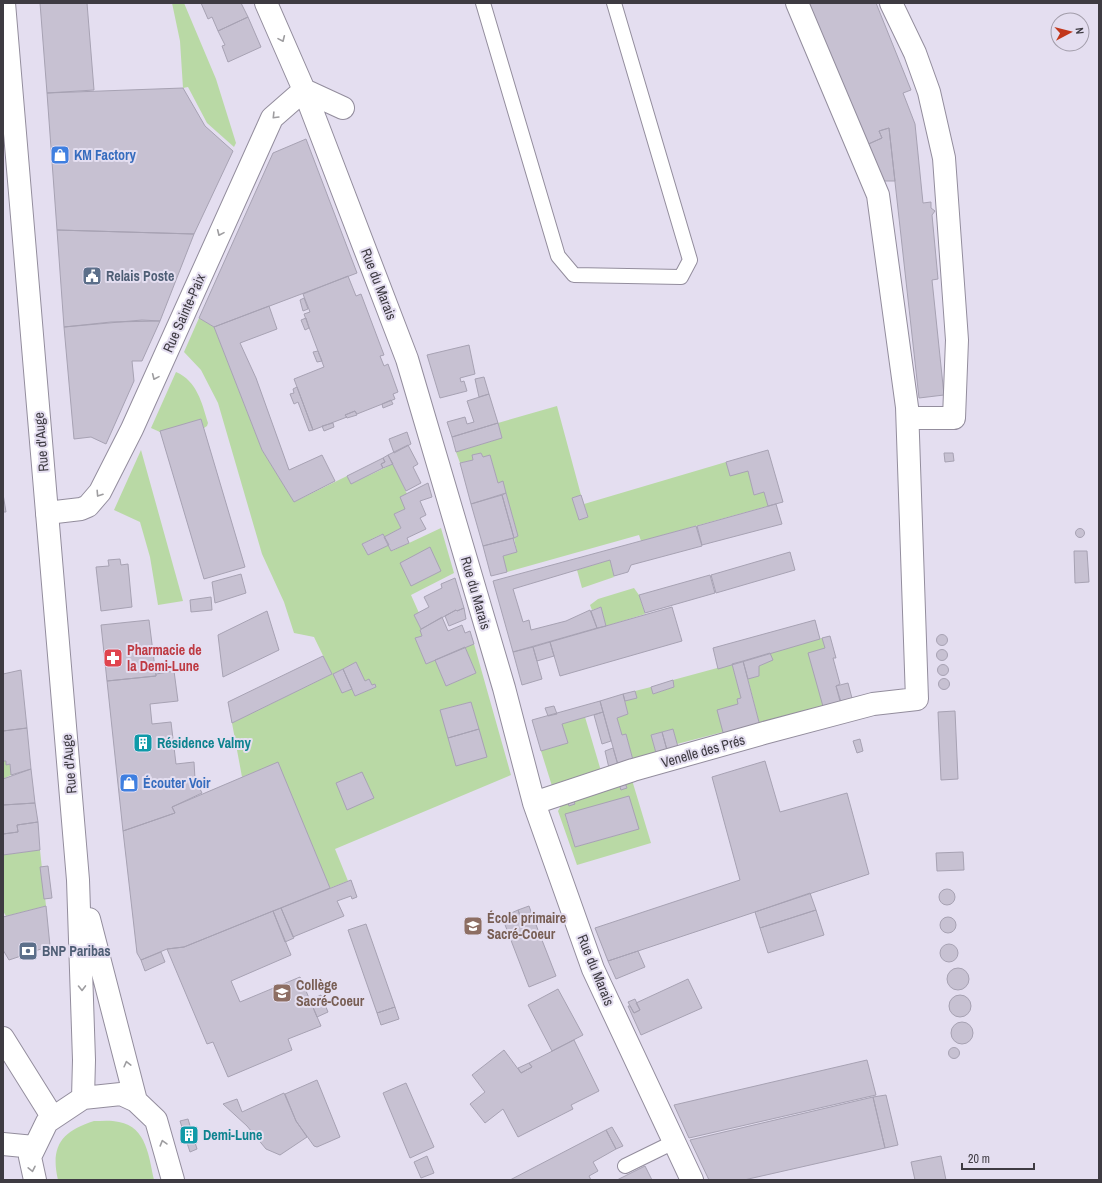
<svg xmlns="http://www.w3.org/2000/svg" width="1102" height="1183" font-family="'Archivo Narrow',sans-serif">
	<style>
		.green { fill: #b9d9a5; fill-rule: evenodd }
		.building { fill: #c7c1d2; stroke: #a7a2b3 }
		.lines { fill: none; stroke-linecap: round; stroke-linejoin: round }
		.service-casing { stroke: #938d9d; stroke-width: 16 }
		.minor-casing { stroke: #938d9d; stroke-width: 24 }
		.tertiary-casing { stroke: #938d9d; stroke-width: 24 }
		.secondary-casing { stroke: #938d9d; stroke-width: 24 }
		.service { stroke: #fff; stroke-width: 14 }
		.minor { stroke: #fff; stroke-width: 22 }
		.tertiary { stroke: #fff; stroke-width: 22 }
		.secondary { stroke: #fff; stroke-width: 22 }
		.oneway { stroke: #9e9da0 }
		.labels { text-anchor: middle; stroke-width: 4; stroke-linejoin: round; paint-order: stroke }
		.shop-label { font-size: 14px; font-weight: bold; fill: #366cbe; stroke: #e4def0; text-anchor: start }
		.service-label { font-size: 14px; font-weight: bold; fill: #4e5e75; stroke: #e4def0; text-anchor: start }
		.street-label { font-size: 14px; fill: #3e3b42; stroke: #e4def0 }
		.health-label { font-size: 14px; font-weight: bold; fill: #be3a42; stroke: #e4def0; text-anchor: start }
		.culture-label { font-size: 14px; font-weight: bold; fill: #0d838f; stroke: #e4def0; text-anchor: start }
		.education-label { font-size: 14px; font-weight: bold; fill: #785e54; stroke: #e4def0; text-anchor: start }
	</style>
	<rect width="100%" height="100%" fill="#e4def0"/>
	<!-- green -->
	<path class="green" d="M172,3H184L216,79L236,143L234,147L207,123L188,87L183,88L180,41Z
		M199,318L214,327L262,450L294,502L347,476L351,484L393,464L407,494L405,509L394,514L401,528L384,537L382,534L362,544L368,555L389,545L392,551L441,528L454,573L411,595L419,613L414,615L421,629L420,630L422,636L415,638L426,664L435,660L446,686L476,673L465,647L474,644L511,775L335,849L348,881L330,888L278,763L242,777L232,723L332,674L314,637L294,633L284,602L262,554L218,403L201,370L184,352ZM356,662L365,681L372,685L375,684L376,687L355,696L352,689L342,693L334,674ZM471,702L475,716L440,710Z
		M176,372C197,381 202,403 208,423L207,426L204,428L201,419L160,432L151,428Z
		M557,406L581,495L572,498L579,520L588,517L584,504L726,462L748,471L754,495L764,492L768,506L641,541L639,535L507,572L503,556L517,552L514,538L518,536L503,482L498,483L490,455L483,457L481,453L472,455L473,460L460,463L456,452L502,438L498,423Z
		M141,450L183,601L158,605L150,557L140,522L114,510Z
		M610,560L614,577L582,588L577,570Z
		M634,588L639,595L645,614L606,626L601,607L592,610L590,605L598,599Z
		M822,638L825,648L824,710L760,726L748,679L759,676V666L772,660L770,653Z
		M732,664L741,698L723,732L677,744L673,729L651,735L656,753L633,760L626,734L622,735L617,718L628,714L625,701L637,698L635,691L651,687L653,694L674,687L673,680Z
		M585,717L601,771L552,786L541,751L568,743L562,724Z
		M3,761H6V765L10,764L11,775L3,779Z
		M632,780L651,843L577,865L558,811L563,802L567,800L569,805L573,799L619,784L621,789L626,788L625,783ZM565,815L639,829L575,847Z
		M40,850L46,906L6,916L3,911V855Z
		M94,1121C102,1121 111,1120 119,1122C147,1127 149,1158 154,1180H58C50,1146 62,1131 94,1121Z"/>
	<!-- building -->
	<path class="building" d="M40,3H87L94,90L47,93Z
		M201,3H241L248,17L218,31L212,17L208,19Z
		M805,3H876L911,90L903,93L915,124L923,203L931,202V208L935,211L932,215L938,279L932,280L944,395L919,398L889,128L879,131L882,138L864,146Z
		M248,17L261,47L228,62L222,46L225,45L218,31Z
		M183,88L205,126L233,151L194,234L57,230L47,93Z
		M889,128L895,181H878L864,146L882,138L879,131Z
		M306,139L357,273L214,327L199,318L273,153Z
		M57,230L194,234L160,321L111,322L64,327Z
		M348,276L356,296L361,294L384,355L380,356L384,366L388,364L398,392L393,394L395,399L357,414L355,411L345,415L347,417L313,430L294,379L324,367L304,314L310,312L303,294Z
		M304,298L308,309L303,311L300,300Z
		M269,306L277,329L240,343L256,378L289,470L322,455L335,481L294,502L262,450L214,327Z
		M306,318L309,328L305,330L301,320Z
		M142,320L160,321L142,361H132L134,381L106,444L91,437L74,439L64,327Z
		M469,345L475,374L460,378L461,382L464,381L467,391L440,398L427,355Z
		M318,351L322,361L317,362L313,352Z
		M484,377L489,394L479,397L475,379Z
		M297,387L313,430L309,431L298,402L294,404L290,394L294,393L293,389Z
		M489,394L498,423L452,437L447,422L465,417L467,424L474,422L467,401Z
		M391,400L393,404L383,408L382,404Z
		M355,411L357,415L347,418L345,415Z
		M201,419L245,567L204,579L160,431Z
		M333,423L334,427L324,431L322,426Z
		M498,423L502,438L456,452L452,437Z
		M407,432L411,444L394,453L389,439Z
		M408,445L418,464L413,467L421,483L406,491L388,455Z
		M768,450L783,502L768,506L764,492L754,495L748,471L730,476L726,462Z
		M481,453L483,457L490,455L498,483L503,481L506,493L471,504L460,463L473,460L472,455Z
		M944,453H953L954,461L945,462Z
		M388,455L393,464L383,468L381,464L385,462L383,458Z
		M383,458L385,462L381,464L383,468L351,484L347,476Z
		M428,483L432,497L420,501L426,515L420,518L426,529L407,538L409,543L391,551L384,537L401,528L394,514L405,509L400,497Z
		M506,493L518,536L514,538L502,495Z
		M3,494L6,512H3Z
		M502,495L514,538L483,546L471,504Z
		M581,495L588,517L579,520L572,498Z
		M776,504L782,524L702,545L697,526Z
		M696,526L702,546L631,565L628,572L614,576L610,560L513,589L523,622L529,620L531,630L566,621L590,610L597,628L513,652L493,581Z
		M1075.5 533a4.5 4.5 0 1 1 9 0a4.5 4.5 0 1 1-9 0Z
		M383,534L389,545L368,555L362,544Z
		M513,538L517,552L503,556L507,572L491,576L483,546Z
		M430,547L441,571L411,586L400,563Z
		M1074,551H1087L1089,582L1075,583Z
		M790,552L795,570L716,593L711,575Z
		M120,559L121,565L128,564L132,607L101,611L96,567L109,566L108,560Z
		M241,574L246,593L215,603L212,582Z
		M710,575L715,593L645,613L639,595Z
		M455,578L464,608L457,611L456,610L421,629L414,615L429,607L424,597L442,588L441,584Z
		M211,597L212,610L191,612L190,600Z
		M601,607L606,626L597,628L591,611Z
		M672,607L682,641L560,676L550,642Z
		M464,608L466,619L449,626L445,616L456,610L457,611Z
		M267,611L279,650L223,677L218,635Z
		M442,617L448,631L462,625L465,633L470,631L474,644L426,664L415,638L422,636L420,630Z
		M149,620L156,676L107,681L101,625Z
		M815,620L820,639L718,669L713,648Z
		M936.5 640a5.5 5.5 0 1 1 11 0a5.5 5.5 0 1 1-11 0Z
		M830,636L836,658H833L840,684L836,686L841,705L824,710L808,653L825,648L822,638Z
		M550,642L554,656L537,661L533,647Z
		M465,647L476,673L446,686L435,660Z
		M533,647L542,679L522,685L513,652Z
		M936.5 655a5.5 5.5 0 1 1 11 0a5.5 5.5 0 1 1-11 0Z
		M770,653L773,660L759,666V676L748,679L743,661Z
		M323,656L332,674L232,723L228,702Z
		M743,661L760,726L724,736L717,710L738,704L737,699L741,698L732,664Z
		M356,662L365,681L369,679L372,685L375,684L376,687L355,696L343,669Z
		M937.5 670a5.5 5.5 0 1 1 11 0a5.5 5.5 0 1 1-11 0Z
		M343,669L352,689L342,693L333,674Z
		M21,670L27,728L3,731V674Z
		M174,671L178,701L150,704L152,724L171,722L176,764L194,762L195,779L202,793L172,807L175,813L123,831L107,681L156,676V674Z
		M938.5 684a5.5 5.5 0 1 1 11 0a5.5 5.5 0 1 1-11 0Z
		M673,680L674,687L653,694L651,687Z
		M848,683L853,702L842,705L836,686Z
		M635,691L637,698L625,701L623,694Z
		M623,694L628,714L617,718L622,735L626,734L633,760L618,765L600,701Z
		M600,701L603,712L562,724L568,743L541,751L532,720Z
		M471,702L479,729L448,738L440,710Z
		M554,706L557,714L548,716L545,708Z
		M955,711L958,779L941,780L938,712Z
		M603,712L611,741L602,744L594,715Z
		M27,728L31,769L11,775L10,764L6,765V761H3V731Z
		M479,729L487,757L456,766L448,738Z
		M673,729L678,747L667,750L662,732Z
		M662,732L667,750L656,753L651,735Z
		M860,739L863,751L857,753L853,741Z
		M613,748L618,765L609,768L605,751Z
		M765,761L780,812L847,793L869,874L608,961L595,928L740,880L712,777Z
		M278,762L330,888L184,947L167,949L141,960L137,953L123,831L175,813L172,807Z
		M31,769L35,803L3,805V779Z
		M362,772L374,798L347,810L336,783Z
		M625,783L627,788L621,790L619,784Z
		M629,796L639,829L575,847L565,814Z
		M573,799L575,804L569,806L567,800Z
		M35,803L38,822L17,825L18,832L3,834V805Z
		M38,822L40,850L3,855V834L18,832L17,825Z
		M963,852L964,870L937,871L936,853Z
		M48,866L52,898L44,899L40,867Z
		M351,880L357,897L352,899L351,896L337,901L344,916L293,937L281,908Z
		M939 897a8 8 0 1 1 16 0a8 8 0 1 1-16 0Z
		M810,893L816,910L760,928L755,912Z
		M46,906L50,946L35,951L36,955L30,957L25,959L24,955L9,960L3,950V917Z
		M529,906L533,917L522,921L518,910Z
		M281,908L294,938L285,942L273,911Z
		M518,910L522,921L533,917L556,976L529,987L502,917Z
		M816,910L824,935L768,953L760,928Z
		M273,911L291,955L231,981L240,1002L300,977L321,1026L288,1039L292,1050L228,1077L213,1042L207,1044L167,949L184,947Z
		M940 925a8 8 0 1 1 16 0a8 8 0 1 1-16 0Z
		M366,924L395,1007L377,1013L348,930Z
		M940 953a9 9 0 1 1 18 0a9 9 0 1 1-18 0Z
		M638,951L645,967L616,979L608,961Z
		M161,952L165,962L145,971L141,960Z
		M947 979a11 11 0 1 1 22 0a11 11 0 1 1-22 0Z
		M688,979L702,1008L641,1035L628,1006H630L634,1013L640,1010L636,1003Z
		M558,989L583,1035L552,1051L528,1005Z
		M321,995L328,1012L317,1017L310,1000Z
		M949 1006a11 11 0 1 1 22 0a11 11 0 1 1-22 0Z
		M635,999L640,1010L634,1013L628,1002Z
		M395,1007L399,1019L381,1025L377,1013Z
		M951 1033a11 11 0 1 1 22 0a11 11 0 1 1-22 0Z
		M574,1040L599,1091L571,1105L573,1109L518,1137L503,1109L485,1123L470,1104L485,1092L472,1075L504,1050L521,1073L532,1067L529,1063Z
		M948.5 1053a5.5 5.5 0 1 1 11 0a5.5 5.5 0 1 1-11 0Z
		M867,1060L876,1095L689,1138L674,1105Z
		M529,1063L532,1067L521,1073L518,1068Z
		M317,1080L340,1137L317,1147L314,1146L296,1121L285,1094Z
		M406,1083L434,1147L410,1158L383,1093Z
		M284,1093L296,1121L307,1137L280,1155L266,1149L247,1126L223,1104L237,1099L242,1112Z
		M886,1095L898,1145L885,1148L873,1097Z
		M873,1097L885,1148L744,1180H709L690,1140Z
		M188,1119L197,1149L190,1152L180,1121Z
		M612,1127L623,1146L616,1149L606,1130Z
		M606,1130L616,1149L593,1162L598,1171L589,1176L591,1180H510Z
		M427,1156L434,1173L421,1178L414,1162Z
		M941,1156L946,1180H915L911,1162Z
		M645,1166L652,1180H617Z"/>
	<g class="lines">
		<!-- service casing -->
		<g class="service-casing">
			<path id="service" d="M483,3L558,256L574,275L681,277L690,260L614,3
				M625,1166L674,1142"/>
		</g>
		<!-- minor casing -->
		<g class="minor-casing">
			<path id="minor" d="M266,3L304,90L407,359L504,688L534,803L593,969L692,1180
				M891,3L915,53L929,92L944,158L957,340L954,418H908
				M304,90L343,108
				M47,513L81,509L88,506L100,492L132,429L272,118L304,90
				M534,803L633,770L764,733L873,704L917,699L907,407L878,195L797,3"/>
		</g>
		<!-- tertiary casing -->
		<g class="tertiary-casing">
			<path id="tertiary" d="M3,1144L34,1147"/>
		</g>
		<!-- secondary casing -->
		<g class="secondary-casing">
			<path id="secondary" d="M4,3L78,880L84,1060L83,1098
				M89,919L136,1101
				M3,1038L53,1118
				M35,1180L30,1157L47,1122L83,1098L121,1094L136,1101L156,1120L173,1180"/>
		</g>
		<!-- service -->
		<use href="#service" class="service"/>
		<!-- minor -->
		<use href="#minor" class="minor"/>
		<!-- tertiary -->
		<use href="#tertiary" class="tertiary"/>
		<!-- secondary -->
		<use href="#secondary" class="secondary"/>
	</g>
	<!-- one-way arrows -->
	<defs><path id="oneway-chevron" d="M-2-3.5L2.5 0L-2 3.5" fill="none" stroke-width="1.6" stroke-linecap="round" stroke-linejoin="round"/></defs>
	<g class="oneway">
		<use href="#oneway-chevron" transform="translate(282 39) rotate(66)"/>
		<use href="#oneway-chevron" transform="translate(275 116) rotate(134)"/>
		<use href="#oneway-chevron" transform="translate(220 233) rotate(114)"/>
		<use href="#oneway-chevron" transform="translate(155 377) rotate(114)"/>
		<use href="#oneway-chevron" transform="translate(99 494) rotate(123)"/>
		<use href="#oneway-chevron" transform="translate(82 988) rotate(89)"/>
		<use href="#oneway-chevron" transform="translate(127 1064) rotate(-104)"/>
		<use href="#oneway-chevron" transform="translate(163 1143) rotate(-106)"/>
		<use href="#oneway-chevron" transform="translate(32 1169) rotate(78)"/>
	</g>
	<!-- icons -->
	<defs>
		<g id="shop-square" transform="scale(1)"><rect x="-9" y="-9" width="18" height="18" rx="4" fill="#3f7fe0" stroke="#e4def0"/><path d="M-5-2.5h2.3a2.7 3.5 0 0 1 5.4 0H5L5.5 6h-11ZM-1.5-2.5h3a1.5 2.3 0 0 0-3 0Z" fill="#fff"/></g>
		<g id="civic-square" transform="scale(1)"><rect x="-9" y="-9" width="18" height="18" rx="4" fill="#5c6f8a" stroke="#e4def0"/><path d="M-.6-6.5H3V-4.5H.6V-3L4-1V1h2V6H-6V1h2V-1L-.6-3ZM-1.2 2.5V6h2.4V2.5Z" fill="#fff"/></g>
		<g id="pharmacy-square" transform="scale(1)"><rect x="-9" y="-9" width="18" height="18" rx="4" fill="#e0444e" stroke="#e4def0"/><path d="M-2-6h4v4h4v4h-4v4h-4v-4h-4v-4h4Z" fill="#fff"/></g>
		<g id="building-square" transform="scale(1)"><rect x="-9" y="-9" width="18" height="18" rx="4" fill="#0f9aa8" stroke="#e4def0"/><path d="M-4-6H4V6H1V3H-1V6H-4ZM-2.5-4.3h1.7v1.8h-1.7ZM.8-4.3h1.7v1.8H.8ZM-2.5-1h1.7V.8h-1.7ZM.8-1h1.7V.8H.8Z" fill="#fff"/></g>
		<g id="school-square" transform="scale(1)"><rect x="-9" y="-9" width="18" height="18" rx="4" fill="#8d6e63" stroke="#e4def0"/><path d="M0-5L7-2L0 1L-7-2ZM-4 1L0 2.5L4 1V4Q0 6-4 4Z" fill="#fff"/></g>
		<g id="bank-square" transform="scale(1)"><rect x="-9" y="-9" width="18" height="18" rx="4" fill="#5c6f8a" stroke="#e4def0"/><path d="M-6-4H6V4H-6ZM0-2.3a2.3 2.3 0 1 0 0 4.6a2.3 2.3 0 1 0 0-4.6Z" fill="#fff"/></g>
	</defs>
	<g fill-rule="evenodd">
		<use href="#shop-square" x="60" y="155"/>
		<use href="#civic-square" x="92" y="276"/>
		<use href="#pharmacy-square" x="113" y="658"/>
		<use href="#building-square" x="143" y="743"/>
		<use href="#shop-square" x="129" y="783"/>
		<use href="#school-square" x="473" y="926"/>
		<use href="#bank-square" x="28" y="951"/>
		<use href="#school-square" x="282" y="993"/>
		<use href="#building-square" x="189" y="1135"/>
	</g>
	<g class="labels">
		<!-- shop labels -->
		<g class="shop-label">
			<text x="74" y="160">KM Factory</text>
			<text x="143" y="788">Écouter Voir</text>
		</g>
		<!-- service labels -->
		<g class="service-label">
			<text x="106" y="281">Relais Poste</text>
			<text x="42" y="956">BNP Paribas</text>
		</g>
		<!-- street labels -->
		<g class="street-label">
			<text transform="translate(379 284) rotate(69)" y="5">Rue du Marais</text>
			<text transform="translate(184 313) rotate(-66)" y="5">Rue Sainte-Paix</text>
			<text transform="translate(41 442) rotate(-95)" y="5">Rue d'Auge</text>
			<text transform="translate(476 593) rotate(74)" y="5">Rue du Marais</text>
			<text transform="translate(703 751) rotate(-16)" y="5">Venelle des Prés</text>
			<text transform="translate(69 764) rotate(-95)" y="5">Rue d'Auge</text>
			<text transform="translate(596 970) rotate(68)" y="5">Rue du Marais</text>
		</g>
		<!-- health labels -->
		<g class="health-label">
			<text x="127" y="655">Pharmacie de<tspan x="127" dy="16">la Demi-Lune</tspan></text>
		</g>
		<!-- culture labels -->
		<g class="culture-label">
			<text x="157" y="748">Résidence Valmy</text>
			<text x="203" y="1140">Demi-Lune</text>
		</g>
		<!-- education labels -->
		<g class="education-label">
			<text x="487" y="923">École primaire<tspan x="487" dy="16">Sacré-Coeur</tspan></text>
			<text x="296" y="990">Collège<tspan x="296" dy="16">Sacré-Coeur</tspan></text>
		</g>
	</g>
	<!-- border -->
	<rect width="1102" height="1183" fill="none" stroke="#3e3b42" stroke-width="8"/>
	<!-- north arrow -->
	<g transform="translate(1070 32) rotate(83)"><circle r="19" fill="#e4def0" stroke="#a29daa"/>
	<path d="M0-3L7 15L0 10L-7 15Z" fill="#c2371b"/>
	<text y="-6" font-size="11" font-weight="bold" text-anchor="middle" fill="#3e3b42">N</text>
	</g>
	<!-- scale -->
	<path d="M962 1163v6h72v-6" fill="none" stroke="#3e3b42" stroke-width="2"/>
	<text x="968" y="1163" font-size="12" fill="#3e3b42" stroke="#e4def0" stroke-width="3" paint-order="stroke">20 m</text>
</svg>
